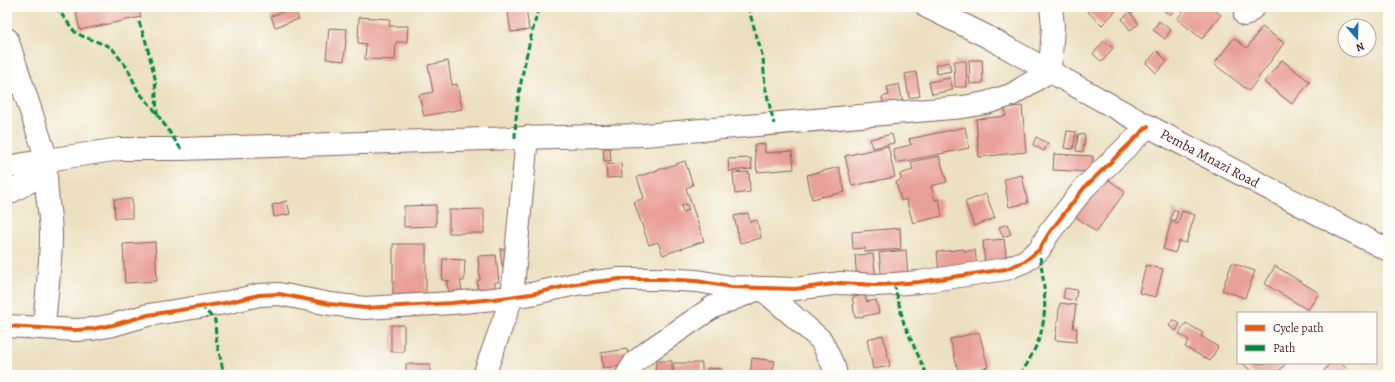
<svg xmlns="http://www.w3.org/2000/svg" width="1395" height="382" font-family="Alegreya,serif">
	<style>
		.building { fill: #e89f97; fill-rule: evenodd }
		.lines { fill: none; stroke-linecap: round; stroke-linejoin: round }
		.street-casing { stroke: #83635f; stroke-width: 24 }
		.secondary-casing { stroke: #83635f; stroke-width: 24 }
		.street { stroke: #fff; stroke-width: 22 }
		.secondary { stroke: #fff; stroke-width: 22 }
		.quiet { stroke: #00873e; stroke-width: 3; stroke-dasharray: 6 3; stroke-linecap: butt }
		.cycleway-casing { stroke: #fdfcf7; stroke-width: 6 }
		.cycleway { stroke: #e8590c; stroke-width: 4 }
		.labels { text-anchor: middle; stroke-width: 3; stroke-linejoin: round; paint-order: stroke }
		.street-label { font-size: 14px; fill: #4a1f2b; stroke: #fdfcf7 }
	</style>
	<rect width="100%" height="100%" fill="#fdfcf7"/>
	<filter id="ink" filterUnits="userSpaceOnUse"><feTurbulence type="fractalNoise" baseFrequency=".025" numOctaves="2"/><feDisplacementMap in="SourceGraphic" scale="8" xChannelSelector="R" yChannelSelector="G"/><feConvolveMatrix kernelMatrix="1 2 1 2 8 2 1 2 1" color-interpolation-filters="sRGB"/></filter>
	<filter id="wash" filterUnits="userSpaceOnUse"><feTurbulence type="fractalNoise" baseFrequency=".012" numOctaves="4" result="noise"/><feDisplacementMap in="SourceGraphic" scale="16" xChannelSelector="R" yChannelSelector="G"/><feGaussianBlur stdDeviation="0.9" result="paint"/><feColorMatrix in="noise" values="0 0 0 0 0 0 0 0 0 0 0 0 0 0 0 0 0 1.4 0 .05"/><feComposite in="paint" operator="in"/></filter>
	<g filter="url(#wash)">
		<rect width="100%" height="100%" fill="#ece0c0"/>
		<g id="blocks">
			<!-- building -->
			<path class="building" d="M105,7H138L141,17L80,30L76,13Z
				M507,7H526L529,30L511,32Z
				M1083,7H1120L1102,25Z
				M1160,7H1177L1170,15Z
				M1187,7H1211L1221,15L1202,39L1177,19Z
				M294,8L299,19L275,27L271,16Z
				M1130,12L1139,24L1130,30L1122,19Z
				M359,17L390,19L389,26H408L407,42H396L395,60L365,59L366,44L358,43Z
				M1159,21L1171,30L1165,39L1153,30Z
				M1262,27L1284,43L1249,91L1214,64L1234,38L1247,48Z
				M329,28L347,29L344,61L326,59Z
				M1104,41L1113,48L1102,62L1093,54Z
				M1157,51L1167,61L1156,73L1146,63Z
				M969,60H982L983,83L970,84Z
				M1282,60L1310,82L1292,104L1264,82Z
				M448,61L452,85L457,84L462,109L424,116L419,95L433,92L428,65Z
				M954,61H966L967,87H955Z
				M949,62L951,71L937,74L935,65Z
				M916,72L920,96L909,98L905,74Z
				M950,78L953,90L932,94L929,82Z
				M899,84L903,104L885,108L882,97L889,95L887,87Z
				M1022,106L1026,152L979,157L976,119L1006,116L1005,108Z
				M965,127L969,148L896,163L893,149L911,145L909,139Z
				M1067,131L1076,132L1073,149L1064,148Z
				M892,134L894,143L872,148L870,139Z
				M1078,134L1085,135L1083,152L1076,151Z
				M1036,137L1048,143L1044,151L1033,145Z
				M765,144V153L792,151L794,169L757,172L754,145Z
				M888,146L895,177L852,186L845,156Z
				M610,148L611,161H604L603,149Z
				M1054,154L1093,156L1092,172L1053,170Z
				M939,156L947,182L931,186L935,200L939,199L942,216L913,223L906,199L901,201L896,182L901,180L900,174L913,170L911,162Z
				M751,158L752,169L729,171L728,159Z
				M685,161L693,185L686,188L704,241L663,255L658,242L649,245L634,202L644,198L637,177ZM687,204L689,210L683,212L681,206Z
				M621,163L622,177L607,178L606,165Z
				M839,167L845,192L812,199L807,175Z
				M749,172L750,192L735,194L733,173Z
				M1022,175L1028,203L1009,207L1004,179Z
				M1104,176L1125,192L1096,232L1075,216Z
				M986,194L995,218L974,226L965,202Z
				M114,199H132V218H115Z
				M287,201L290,214L274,217L272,205Z
				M436,205V226L404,227V206Z
				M484,209V233H449V210Z
				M1174,209L1178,211L1175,221L1170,219Z
				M1182,211L1195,215L1186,243L1179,241L1175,253L1163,249L1171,222L1178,224Z
				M748,213L750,222L757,220L761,238L740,243L734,216Z
				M1007,224L1011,234L1003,237L999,227Z
				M900,228L901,249L865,252V248L853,249L852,232Z
				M1004,239L1007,263L985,265L983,241Z
				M155,242L157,281L125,283L123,244Z
				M393,244H426V294L393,295Z
				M500,249H510L511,266L502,267Z
				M964,249V251L975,250L977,268L939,272L937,252Z
				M906,250L908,279L882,281L879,253Z
				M873,254L876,280L857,282L855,255Z
				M496,255L499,282H495V294L478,295L477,281L480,280L478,256Z
				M443,259L465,260L464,281H460L463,295L451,298L446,282L450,281L442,280Z
				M1232,263L1255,271L1245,298L1222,290Z
				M1146,265L1163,269L1156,297L1139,293Z
				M1275,266L1319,293L1308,310L1265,284Z
				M1065,288L1077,290L1075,301L1063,298Z
				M864,294L867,302L876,300L879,313L855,318L853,305H854L852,298Z
				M1060,303L1076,305L1073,328H1077L1076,342L1055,340Z
				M1173,319L1180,324L1176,331L1169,326Z
				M1186,323L1203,333L1201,336L1218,347L1210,361L1185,347L1189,340L1179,334Z
				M391,325H404V352H391Z
				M979,332L988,367L959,374L950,339Z
				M883,335L890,366L873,369L867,339Z
				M627,349L629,365L603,368L601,353Z
				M752,358L775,361L772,375H750Z
				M656,361H672V375H655Z
				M674,363H702V375H673Z
				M1242,363H1286L1276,375H1256Z
				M1330,363H1340L1348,369L1344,375H1321Z
				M406,364H430V375H406Z
				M708,368L722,369L721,375H707Z"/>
		</g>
	</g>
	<g filter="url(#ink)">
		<use href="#blocks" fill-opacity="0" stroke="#83635f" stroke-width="1"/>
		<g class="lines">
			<!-- street casing -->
			<g class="street-casing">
				<path id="street" d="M1245,15L1254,7
					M7,39L47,160C43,185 51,210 51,236C51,266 46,297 44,327
					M7,167L47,160L120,149H181L515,138L644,135L963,107L986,103L1011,95L1050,71L1053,26L1051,7
					M7,194L45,173
					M7,326L75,330L92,329L113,325L148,315L225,303L259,295L279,294L330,304L365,308L452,303L494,299L531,294L576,284L620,279H662L697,281L731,287L795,289L841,283L876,285L894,284L919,282L1006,269L1025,261L1039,250L1049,233L1084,188L1148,126
					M484,375L512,297L527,137
					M627,375L635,362L650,350L713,307L761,288L821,340L834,367L836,375"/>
			</g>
			<!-- secondary casing -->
			<g class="secondary-casing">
				<path id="secondary" d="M927,7L986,36L1148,126L1388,250"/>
			</g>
			<!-- street -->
			<use href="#street" class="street"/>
			<!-- secondary -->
			<use href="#secondary" class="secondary"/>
			<!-- quiet -->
			<path class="quiet" d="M56,7L75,32L82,36L111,47L128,69L137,89L143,97L153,108L181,149
				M748,7L763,58L765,86L774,124
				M139,22L146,42L155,78L157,114
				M515,138C516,94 527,50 539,7
				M894,284L904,324L927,375
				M201,306L215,320L216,338L224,375
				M1021,375C1027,363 1036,349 1040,336C1049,307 1043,278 1039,250"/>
			<!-- cycleway casing -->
			<g class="cycleway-casing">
				<path id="cycleway" d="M7,326L75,330L92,329L113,325L148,315L225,303L259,295L279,294L330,304L365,308L452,303L494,299L531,294L576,284L620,279H662L697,281L731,287L795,289L841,283L876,285L894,284L919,282L1006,269L1025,261L1039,250L1049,233L1084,188L1148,126"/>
			</g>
			<!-- cycleway -->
			<use href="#cycleway" class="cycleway"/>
		</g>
	</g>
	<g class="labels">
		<!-- street labels -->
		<g class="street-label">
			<text transform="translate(1210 158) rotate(28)" y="5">Pemba Mnazi Road</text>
		</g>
	</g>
	<!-- margin -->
	<rect width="1395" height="382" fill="none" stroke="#fdfcf7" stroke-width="24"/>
	<!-- legend -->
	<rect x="1237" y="312" width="140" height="52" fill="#fdfcf7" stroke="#b5a4a5"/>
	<rect x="1245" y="325" width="20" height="6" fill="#e8590c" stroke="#b5a4a5"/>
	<text x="1273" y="332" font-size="12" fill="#4a1f2b">Cycle path</text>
	<rect x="1245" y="345" width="20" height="6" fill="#00873e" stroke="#b5a4a5"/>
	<text x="1273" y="352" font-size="12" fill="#4a1f2b">Path</text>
	<!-- north arrow -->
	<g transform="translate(1357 38) rotate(160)"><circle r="19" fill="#fdfcf7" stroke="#b5a4a5"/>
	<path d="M0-3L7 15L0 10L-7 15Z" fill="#1f6fb2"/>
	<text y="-6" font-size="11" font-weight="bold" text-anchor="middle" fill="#4a1f2b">N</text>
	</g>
</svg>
